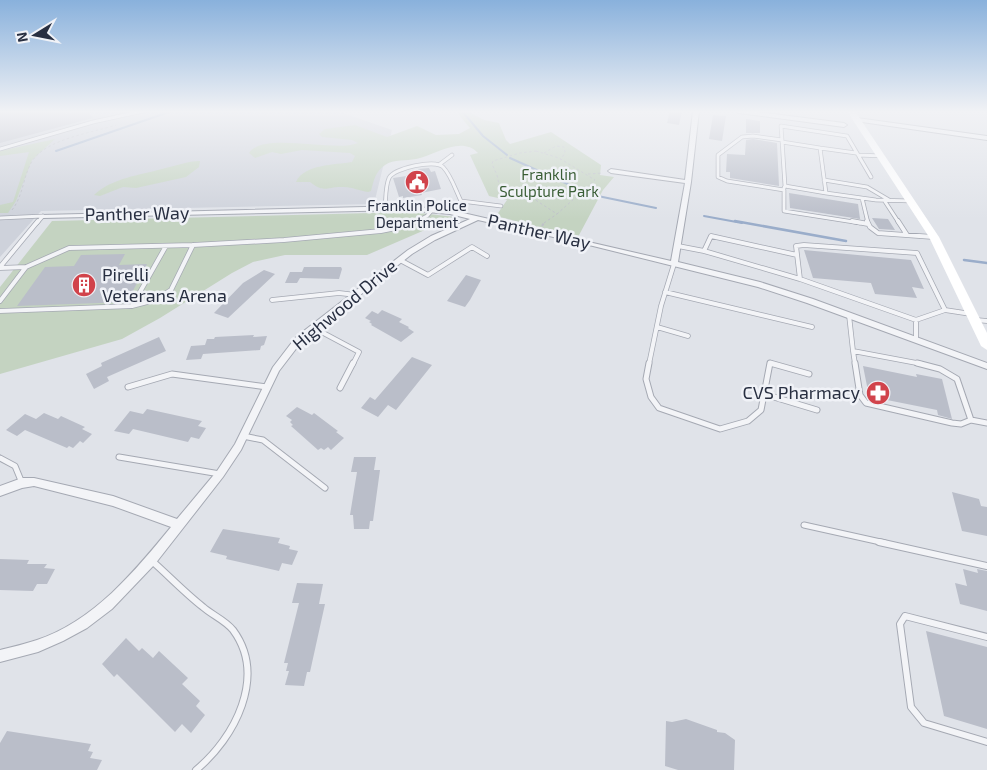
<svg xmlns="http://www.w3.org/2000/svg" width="987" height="770" font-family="'Exo 2',sans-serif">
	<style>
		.built { fill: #ced2db }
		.green { fill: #c4d3c1 }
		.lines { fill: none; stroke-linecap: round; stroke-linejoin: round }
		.stream-far1 { stroke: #9aadca; stroke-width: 2 }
		.stream { stroke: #9aadca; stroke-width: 2.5 }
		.building { fill: #babec9 }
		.service-far3-casing { stroke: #a5a9b3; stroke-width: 4.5 }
		.service-far2-casing { stroke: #a5a9b3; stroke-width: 5.5 }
		.service-far1-casing { stroke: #a5a9b3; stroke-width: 7 }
		.service-casing { stroke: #a5a9b3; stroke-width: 8 }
		.minor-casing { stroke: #a5a9b3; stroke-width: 2 }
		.tertiary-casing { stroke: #a5a9b3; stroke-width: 2 }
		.path-far1 { stroke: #bec1c8; stroke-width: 1; stroke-dasharray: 2.5 2.5; stroke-linecap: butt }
		.path { stroke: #bec1c8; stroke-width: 2; stroke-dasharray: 3 3; stroke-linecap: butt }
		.service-far3 { stroke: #f3f4f7; stroke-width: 3 }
		.service-far2 { stroke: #f3f4f7; stroke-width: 4 }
		.service-far1 { stroke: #f3f4f7; stroke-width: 5 }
		.service { stroke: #f3f4f7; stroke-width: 6 }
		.minor { fill: #f3f4f7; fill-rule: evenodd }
		.tertiary { fill: #f3f4f7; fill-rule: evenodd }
		.secondary { fill: #fff; fill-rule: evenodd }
		.labels { text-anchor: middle; stroke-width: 5; stroke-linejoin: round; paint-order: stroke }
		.far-park-label { font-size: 15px; fill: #395d35; stroke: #f0f2f7 }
		.far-poi-label { font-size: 15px; fill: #282f41; stroke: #f0f2f7 }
		.street-label { font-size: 18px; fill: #282f41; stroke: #f0f2f7 }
		.poi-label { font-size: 18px; fill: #282f41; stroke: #f0f2f7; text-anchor: start }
	</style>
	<rect width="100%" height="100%" fill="#e0e3e9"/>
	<!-- built -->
	<path class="built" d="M0,111H337L392,130L374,204L41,211L0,257Z"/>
	<!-- green -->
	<path class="green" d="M460,111L469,112L484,120L499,123L506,140L510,144L551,132L601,165L600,175L614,177L603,190L578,237L496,216L507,200L489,196L470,155L478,153C461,135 434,156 416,159C406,161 394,159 385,165C375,172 374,180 371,191L368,192C360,191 352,187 344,187C326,186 325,194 310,182H296C304,164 335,165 352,162L355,156L350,153L302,150L281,154L272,152L255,158L249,153C263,131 335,153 358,143L352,140L322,137L319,134L325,129L355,125L387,137L417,126L436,135L459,134L470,128L459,115Z
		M55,139L32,160L16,201L8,213H0V205L13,202L29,152L0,156V151Z
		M200,161L199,167L186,177L136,188L123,187L100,196L94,195C112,178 140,175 162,169C175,166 188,161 200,161Z
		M411,212L455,217L367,255H285L253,262L232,273L160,318L122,339L0,374V287L52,221Z"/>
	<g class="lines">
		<!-- stream-far1 -->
		<path class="stream-far1" d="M462,111L483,136L507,155
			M56,151L172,111
			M510,158L581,190
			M593,195L656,208
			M704,216L742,223"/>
		<!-- stream -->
		<path class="stream" d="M735,221L846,241
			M964,260L987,263"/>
	</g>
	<!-- building -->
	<path class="building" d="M0,111H65V114L87,111L93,118L0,143Z
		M670,111H682L679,125L667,123Z
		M713,115L726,116L722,141L709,139Z
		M746,119L760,121V133H746Z
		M753,139L777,143L779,186L730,178V172H726L727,154L745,155L746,140Z
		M429,168L431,172L435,171L441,189L421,193L422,195L416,196L403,198V196L399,197L393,178L420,174L418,169Z
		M789,193L858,204L860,219L790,208Z
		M872,218L888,219L895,230L879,229Z
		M804,250L911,260L924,289L912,287L917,298L875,294L871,283L813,278Z
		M125,254L119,265L147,264L127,302L17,306L45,267L74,266L81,255Z
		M304,267H341L342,269L339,279L300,278L297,283H285L290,272H302Z
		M264,270L275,274L228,318L214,313L243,283Z
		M466,275L481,280L470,300L465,307L447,301Z
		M382,310L402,319L399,322L409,327L408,328L414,332L401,342L371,325L372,324L369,322L371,321L365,318L372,311L378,314Z
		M254,335L253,337L267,336L264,345L261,346L260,350L203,354L201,359L186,360L191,346L205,345L207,339H214L215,337Z
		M159,337L166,351L107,377L109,381L94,389L86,374L102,366L101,363Z
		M412,357L432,365L396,410L388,405L378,417L361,408L370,397L375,400Z
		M863,366L917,377L916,374L942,379L952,419L938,415L937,410L882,399L883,402L874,400L873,397L869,396Z
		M297,407L312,415L314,413L338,431L336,432L344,438L331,450L328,447L324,450L321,448L318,450L291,426L293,425L290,422L292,420L286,416Z
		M147,409L202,421L198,426L206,428L199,439L191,437L188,442L133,429L129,434L114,431L130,411L143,414Z
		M44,413L58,419L61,416L85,427L82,429L92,434L83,443L80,441L73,448L69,446L67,448L25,430L17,436L6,430L25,414L36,419Z
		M354,457H376L374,470H380L373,521H370L369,529H354L353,515H350L357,472H351Z
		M952,492L979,499L981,506L987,507V536L962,531Z
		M223,529L280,538L278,543L290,546L289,549L298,551L292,565L282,563L279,571L226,559L227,556L210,552Z
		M0,559L29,560L27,564H47L44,568L55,569L47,584H37L33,591L0,590Z
		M963,569L978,573L977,569L987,571V611L960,604L955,583L967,586Z
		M297,583L323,584L319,604H325L310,672H307L304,686L285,685L289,671H286L288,663H284L299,603H292Z
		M926,631L987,647V729L944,716Z
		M126,638L139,651L142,648L153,658L159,651L188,678L182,684L200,701L196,706L205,715L191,733L182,724L175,732L117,674L114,677L102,664Z
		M686,719L717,730V732L725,733L735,740L734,770H678L665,766L666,721L672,722Z
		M7,731L91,744L88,751L93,752L90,758L102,760L97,770H0V743Z"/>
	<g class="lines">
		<!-- service-far3 casing -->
		<g class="service-far3-casing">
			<path id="service-far3" d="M782,140L785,186
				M782,142L820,148
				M0,149L93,122L143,111
				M856,153L820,148L826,193L876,200L911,201
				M858,155L882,156
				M440,164L452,155
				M824,180L867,187L889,200
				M784,188L785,186L826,193
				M862,198L868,223
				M884,200L899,223
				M385,209C386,200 385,187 389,178C394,168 435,159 443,167C451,175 456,191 461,201
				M450,212L461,201L501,206
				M0,218L43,216
				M37,223L43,216
				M413,223L427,216L433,209
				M860,223L784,211V190L727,181L718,177V155L742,137L753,136L782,140L781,126L847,136L871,177"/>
		</g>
		<!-- service-far2 casing -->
		<g class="service-far2-casing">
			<path id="service-far2" d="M852,221L868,224
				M867,221L870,227L878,233L933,237
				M898,221L907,235
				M804,245L917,253L945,310L916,320L800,279L796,246Z
				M678,246L704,251
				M797,255L711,236L704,251L800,279
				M400,260L428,275L472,247L487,256
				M0,267L38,221
				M0,268L26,267L69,248L193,245L284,240L381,231L406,226L416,221
				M665,292L812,327
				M272,300L339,293L356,295
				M0,301L26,267
				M132,306L166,246
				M945,310L971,314
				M0,311L132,306L155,300L171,290L193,245
				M849,315L853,351L922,364
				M916,320V340
				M976,320L987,321
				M657,327L688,336
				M314,328L359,352L353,364
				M853,351L855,364
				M649,364L661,306L674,264
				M770,364H773"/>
		</g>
		<!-- service-far1 casing -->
		<g class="service-far1-casing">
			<path id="service-far1" d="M649,363L646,379L651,397L659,408L720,429L748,421L761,410L770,363L809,374
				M855,363L860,395L866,403L952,423L961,424L971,420
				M917,363L940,369L957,379L971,420L987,423
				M128,387L172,374L267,387
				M340,388L353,363
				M764,394L817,410
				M243,436L263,440L325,488
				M119,457L220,474
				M0,458L15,466L22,483
				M804,525L885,543"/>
		</g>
		<!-- service casing -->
		<g class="service-casing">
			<path id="service" d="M879,542L987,566
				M152,561C169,576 185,593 203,607C212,615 225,620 233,630C267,676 235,738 196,770
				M987,637L905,616L900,624L911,707L924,723L987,742"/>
		</g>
		<!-- minor casing -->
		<g class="minor-casing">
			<path id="minor" d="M693,111H699L691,182L678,262L760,282L813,299L987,363V369L807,303L758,287L593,246L478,220L435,240L412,254L302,341L279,371L241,450L223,477L155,564L112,609L87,628L63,641L38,652L0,662V650C12,647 25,644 37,640C94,621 135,571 171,527L113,506L34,486L22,488L0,496V486L22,478H34L113,496L177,519L217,471L235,444L273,367L296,337L408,250L431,236L470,219L450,214L405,210L43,218L40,216L41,215L405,206L450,210L671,261L685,183L611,173L608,171L611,169L685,180Z
				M736,111H750L844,123L847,125L844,127L739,113Z"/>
		</g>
		<!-- tertiary casing -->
		<g class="tertiary-casing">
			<path id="tertiary" d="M857,118L987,136V140L855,121V119Z"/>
		</g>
		<!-- path-far1 -->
		<path class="path-far1" d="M536,151L559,158L595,180L557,214L534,199L501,194L497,175L492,164L493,161L520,153Z
			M544,153L556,146L564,147L565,152L561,160
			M588,174L603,173
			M12,210C23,196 23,178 31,163C44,139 92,133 116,125
			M544,223L557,214"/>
		<!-- path -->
		<path class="path" d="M542,226L545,221"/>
		<!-- service-far3 -->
		<use href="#service-far3" class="service-far3"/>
		<!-- service-far2 -->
		<use href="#service-far2" class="service-far2"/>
		<!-- service-far1 -->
		<use href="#service-far1" class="service-far1"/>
		<!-- service -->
		<use href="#service" class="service"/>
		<!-- minor -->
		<use href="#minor" class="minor"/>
		<!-- tertiary -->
		<use href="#tertiary" class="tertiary"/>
		<!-- secondary -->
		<path class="secondary" d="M847,111H855L939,237L987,333V350L981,346L929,237Z"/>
	</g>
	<!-- sky -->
	<linearGradient id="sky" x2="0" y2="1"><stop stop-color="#89b1dc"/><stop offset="0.51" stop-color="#f1f2f5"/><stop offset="1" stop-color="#f1f2f5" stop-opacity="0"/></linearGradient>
	<rect width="987" height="219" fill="url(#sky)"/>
	<!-- icons -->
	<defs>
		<g id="civic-disc" transform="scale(1.25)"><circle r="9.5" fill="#d1434b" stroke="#f0f2f7"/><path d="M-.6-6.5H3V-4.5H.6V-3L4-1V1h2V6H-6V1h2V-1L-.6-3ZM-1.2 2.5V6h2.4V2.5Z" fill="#fff"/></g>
		<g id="building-disc" transform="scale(1.25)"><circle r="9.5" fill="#d1434b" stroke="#f0f2f7"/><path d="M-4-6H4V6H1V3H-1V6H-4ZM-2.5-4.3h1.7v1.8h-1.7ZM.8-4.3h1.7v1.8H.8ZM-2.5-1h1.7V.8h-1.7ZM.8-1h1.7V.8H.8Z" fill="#fff"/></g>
		<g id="pharmacy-disc" transform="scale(1.25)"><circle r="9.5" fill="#d1434b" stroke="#f0f2f7"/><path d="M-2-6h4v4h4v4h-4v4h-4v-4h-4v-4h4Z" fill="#fff"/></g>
	</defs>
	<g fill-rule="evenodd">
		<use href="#civic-disc" x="417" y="182"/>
		<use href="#building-disc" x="84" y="285"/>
		<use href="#pharmacy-disc" x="878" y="393"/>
	</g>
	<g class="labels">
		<!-- far-park labels -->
		<g class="far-park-label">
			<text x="549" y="180">Franklin<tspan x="549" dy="17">Sculpture Park</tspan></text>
		</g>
		<!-- far-poi labels -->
		<g class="far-poi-label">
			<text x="417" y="211">Franklin Police<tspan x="417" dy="17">Department</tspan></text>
		</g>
		<!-- street labels -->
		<g class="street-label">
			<text transform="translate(137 214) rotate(-1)" y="6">Panther Way</text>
			<text transform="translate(539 232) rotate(13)" y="6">Panther Way</text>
			<text transform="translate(345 305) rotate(-40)" y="6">Highwood Drive</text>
		</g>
		<!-- poi labels -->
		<g class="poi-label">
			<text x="102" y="281">Pirelli<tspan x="102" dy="21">Veterans Arena</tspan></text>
			<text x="860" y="399" text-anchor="end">CVS Pharmacy</text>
		</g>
	</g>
	<!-- north arrow -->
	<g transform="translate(35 35) rotate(260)" stroke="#f0f2f7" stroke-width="4" paint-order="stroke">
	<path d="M0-4L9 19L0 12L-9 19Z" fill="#282f41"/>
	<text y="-8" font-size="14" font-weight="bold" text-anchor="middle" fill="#282f41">N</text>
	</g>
</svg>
